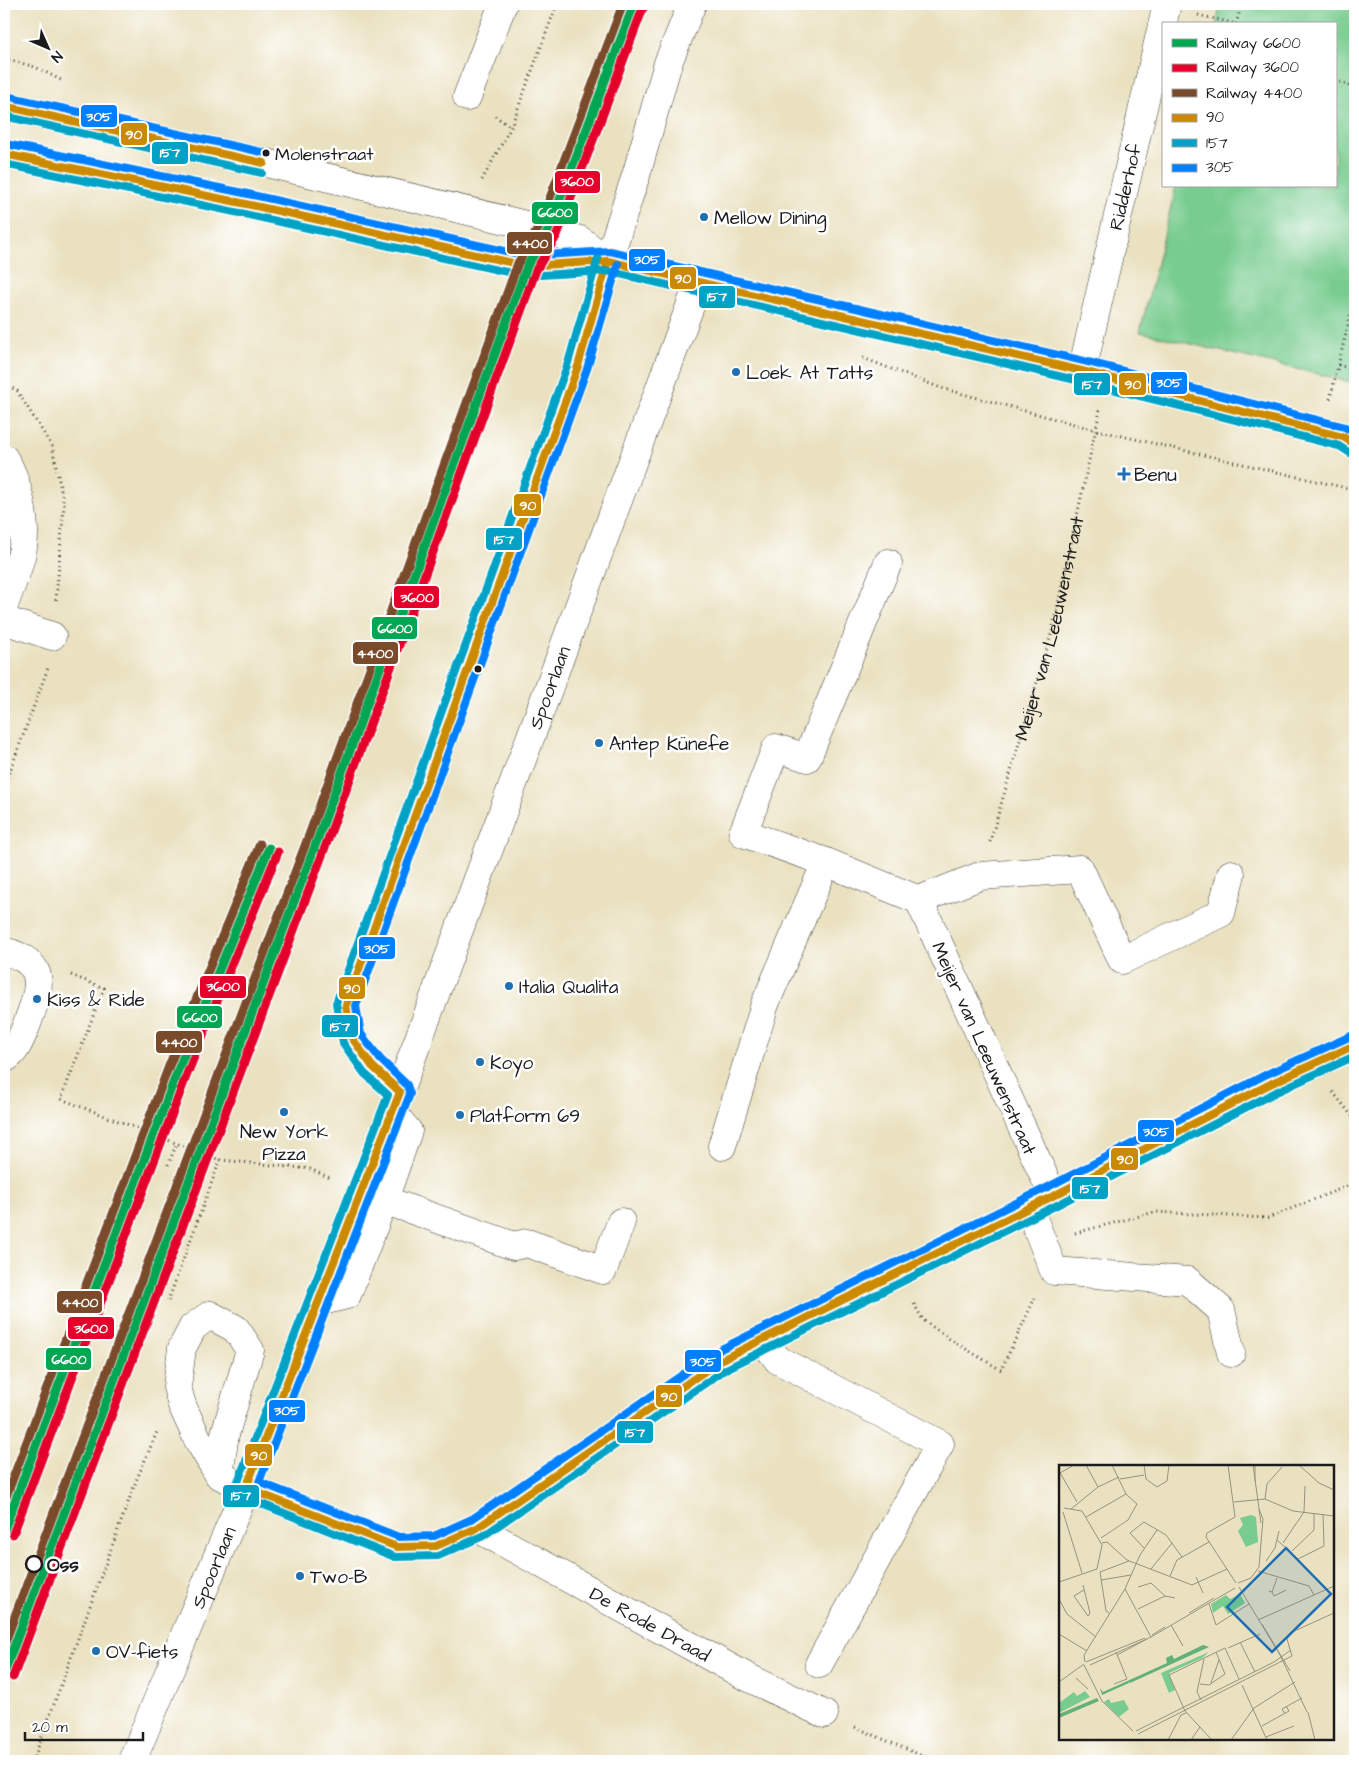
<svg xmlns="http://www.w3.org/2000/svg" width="1359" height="1765" font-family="'Architects Daughter',sans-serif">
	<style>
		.green { fill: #78cc8f; stroke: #4a7456 }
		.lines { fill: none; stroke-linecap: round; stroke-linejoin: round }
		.minor-casing { stroke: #3b3a35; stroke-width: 29 }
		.path { stroke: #3b3a35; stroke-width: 3; stroke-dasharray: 1 4; stroke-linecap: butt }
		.minor { stroke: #fff; stroke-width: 28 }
		.bus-1-casing { stroke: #fff; stroke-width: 11 }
		.bus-2-casing { stroke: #fff; stroke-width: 11 }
		.bus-3-casing { stroke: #fff; stroke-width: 11 }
		.bus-1 { stroke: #cb8a06; stroke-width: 8 }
		.bus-2 { stroke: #01a2c5; stroke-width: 8 }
		.bus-3 { stroke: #0080ff; stroke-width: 8 }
		.rail-1-casing { stroke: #fff; stroke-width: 12 }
		.rail-2-casing { stroke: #fff; stroke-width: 12 }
		.rail-3-casing { stroke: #fff; stroke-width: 12 }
		.rail-1 { stroke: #00a651; stroke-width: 9 }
		.rail-2 { stroke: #e4002b; stroke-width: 9 }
		.rail-3 { stroke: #7a4b2a; stroke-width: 9 }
		.bus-dot { fill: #1c1c1c; stroke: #fff; stroke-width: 2 }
		.poi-dot { fill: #1f6fb2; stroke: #fff; stroke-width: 2 }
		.stop-dot { fill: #fff; stroke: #1c1c1c; stroke-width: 2.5 }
		.labels { text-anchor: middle; stroke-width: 5; stroke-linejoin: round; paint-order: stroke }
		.bus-label { font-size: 18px; fill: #1c1c1c; stroke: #fff; text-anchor: start }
		.street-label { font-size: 19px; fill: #1c1c1c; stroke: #fff }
		.poi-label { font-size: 19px; fill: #1c1c1c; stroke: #fff; text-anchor: start }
		.stop-label { font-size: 19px; font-weight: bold; fill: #1c1c1c; stroke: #fff; text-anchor: start }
		.inset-road { fill: none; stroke: #98927e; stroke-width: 1 }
		.view { fill: #1f6fb2; fill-opacity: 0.15; stroke: #1f6fb2; stroke-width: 2.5 }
		.inset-edge { fill: none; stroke: #1c1c1c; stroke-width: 2.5 }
		.line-badge { stroke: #fff; stroke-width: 2 }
		.badge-label { font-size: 14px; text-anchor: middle; font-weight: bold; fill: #fff }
	</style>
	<rect width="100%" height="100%" fill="#fff"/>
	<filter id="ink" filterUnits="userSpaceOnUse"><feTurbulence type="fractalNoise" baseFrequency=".02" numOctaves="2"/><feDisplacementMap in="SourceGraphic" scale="10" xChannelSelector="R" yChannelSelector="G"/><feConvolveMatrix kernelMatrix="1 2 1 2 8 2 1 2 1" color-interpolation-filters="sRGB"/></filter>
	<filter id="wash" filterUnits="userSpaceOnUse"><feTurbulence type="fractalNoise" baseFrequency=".0096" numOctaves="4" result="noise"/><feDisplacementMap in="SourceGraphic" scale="20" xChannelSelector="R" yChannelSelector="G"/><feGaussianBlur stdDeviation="1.12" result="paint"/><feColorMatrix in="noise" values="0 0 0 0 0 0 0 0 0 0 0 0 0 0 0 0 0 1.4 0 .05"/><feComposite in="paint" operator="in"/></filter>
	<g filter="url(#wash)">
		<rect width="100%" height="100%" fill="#eae1c0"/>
		<!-- green -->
		<path class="green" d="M1221,4H1355V383L1140,332L1176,186H1335V24H1216Z"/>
	</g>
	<g filter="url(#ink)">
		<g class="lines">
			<!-- minor casing -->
			<g class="minor-casing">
				<g id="minor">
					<path d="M467,97L503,4"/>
					<path d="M4,106L258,161L518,223L580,240L608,261"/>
					<path d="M4,154L237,202L527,266L608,261L1082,371L1343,437L1355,444"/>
					<path id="s2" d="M1082,371L1167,4"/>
					<path d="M4,458C18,479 27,522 23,547C21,564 9,590 4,606"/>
					<path d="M888,563L807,758L776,748L743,833L826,862L919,900"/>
					<path d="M4,620L52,636"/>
					<path d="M4,951C50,963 40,989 27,1024C21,1038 17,1052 4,1059"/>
					<path d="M400,1092L372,1066L352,1038L346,1005L578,366L608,261L637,172L668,63L692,4"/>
					<path d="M722,1146L765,1004L826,862"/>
					<path d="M1053,1196L919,900L980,876L1080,869L1122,960L1221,913L1231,874"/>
					<path d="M384,1200L514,1246L527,1243L603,1270L621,1222"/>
					<path d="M1029,1208L1054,1271L1188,1281L1221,1310L1231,1353"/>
					<path d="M319,1302L347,1295L384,1200L408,1131L392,1112"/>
					<path d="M763,1340L778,1360L940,1444L819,1664"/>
					<path d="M219,1475L197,1438L182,1405L177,1387L182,1348L193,1327L210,1315L236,1329L250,1350L225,1434L219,1475L246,1488L397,1547L436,1546L477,1528L721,1360L1053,1196L1272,1083L1355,1045"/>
					<path id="s3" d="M477,1528L745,1676L824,1714"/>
					<path id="s4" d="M132,1761L246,1488L362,1192L699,282"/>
				</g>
			</g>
			<!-- path -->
			<g class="path">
				<path d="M1198,15L1237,24"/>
				<path d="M1236,24L1242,4"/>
				<path d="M4,58L35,67L63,81"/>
				<path d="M1335,81L1347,84L1355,89"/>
				<path d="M495,116L511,127"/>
				<path d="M482,180L511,127L557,4"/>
				<path d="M863,358L941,388L1096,430L1355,490"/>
				<path d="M1338,365L1355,370"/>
				<path d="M4,383L17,391L52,446L64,505L56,600"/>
				<path d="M1330,399L1355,296"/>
				<path d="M4,787L48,668"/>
				<path id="s1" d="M990,842L1052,631L1100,410"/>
				<path d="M71,975L104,988L61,1099L220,1160L310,1169L330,1178"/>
				<path d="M1333,1092L1355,1120"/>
				<path d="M168,1165L177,1143"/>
				<path d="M1075,1233L1155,1212L1268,1218L1355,1183"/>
				<path d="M168,1301L220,1160"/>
				<path d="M914,1304L923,1320L951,1340L1001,1370L1035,1298"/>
				<path d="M855,1727L934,1761"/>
				<path d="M33,1761L136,1481L157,1432"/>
			</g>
			<!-- minor -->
			<use href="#minor" class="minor"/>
			<!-- bus-1 casing -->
			<g class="bus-1-casing">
				<path id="bus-1" d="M4,106L264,163
					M4,154L237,202L527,266L608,261L1082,371L1343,437L1355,444
					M608,261L578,366L346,1005L352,1038L372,1066L400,1092L246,1488L397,1547L436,1546L477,1528L721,1360L1053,1196L1272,1083L1355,1045"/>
			</g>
			<!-- bus-2 casing -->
			<g class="bus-2-casing">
				<path id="bus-2" d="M4,116L262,173
					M4,164L235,212L525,276L607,271L1080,381L1339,446L1350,453
					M598,258L568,363L336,1003L343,1043L364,1073L388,1095L237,1484L236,1490L239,1495L395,1557L438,1556L483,1536L726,1369L1057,1205L1276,1092L1355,1056"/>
			</g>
			<!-- bus-3 casing -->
			<g class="bus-3-casing">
				<path id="bus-3" d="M6,96L266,153
					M6,144L239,192L528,256L610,251L1084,361L1345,427L1355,433
					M618,264L587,369L356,1006L361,1034L380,1059L407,1085L410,1094L259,1482L399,1537L434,1536L472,1519L717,1351L1048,1187L1267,1074L1351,1036"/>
			</g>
			<!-- bus-1 -->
			<use href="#bus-1" class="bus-1"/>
			<!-- bus-2 -->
			<use href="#bus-2" class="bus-2"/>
			<!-- bus-3 -->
			<use href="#bus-3" class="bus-3"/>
			<!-- rail-1 casing -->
			<g class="rail-1-casing">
				<path id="rail-1" d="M4,1530L178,1070L269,848
					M4,1673L318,838L527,266L548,231L634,4"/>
			</g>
			<!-- rail-2 casing -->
			<g class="rail-2-casing">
				<path id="rail-2" d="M13,1534L187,1074L278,852
					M13,1677L327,842L536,270L557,235L643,8"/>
			</g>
			<!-- rail-3 casing -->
			<g class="rail-3-casing">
				<path id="rail-3" d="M4,1502L169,1066L260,844
					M4,1645L309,835L518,263L539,227L623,4"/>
			</g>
			<!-- rail-1 -->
			<use href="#rail-1" class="rail-1"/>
			<!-- rail-2 -->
			<use href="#rail-2" class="rail-2"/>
			<!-- rail-3 -->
			<use href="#rail-3" class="rail-3"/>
		</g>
	</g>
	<!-- markers -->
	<g class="bus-dot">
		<circle cx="266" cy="153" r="4.5"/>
		<circle cx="478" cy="669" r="4.5"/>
	</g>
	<g class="poi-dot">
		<circle cx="704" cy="217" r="5"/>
		<circle cx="736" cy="372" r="5"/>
		<path d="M1121.5 466.5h5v5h5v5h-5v5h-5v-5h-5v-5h5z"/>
		<circle cx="599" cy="743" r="5"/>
		<circle cx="509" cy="986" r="5"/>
		<circle cx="37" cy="999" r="5"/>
		<circle cx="480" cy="1062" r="5"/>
		<circle cx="284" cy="1112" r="5"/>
		<circle cx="460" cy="1115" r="5"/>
		<circle cx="300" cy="1576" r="5"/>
		<circle cx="96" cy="1651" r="5"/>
	</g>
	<circle class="stop-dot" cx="34" cy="1564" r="8"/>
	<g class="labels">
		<!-- bus labels -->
		<g class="bus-label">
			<text x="275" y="160">Molenstraat</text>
		</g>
		<!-- street labels -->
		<g class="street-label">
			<text dy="7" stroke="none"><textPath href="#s2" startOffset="189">Ridderhof</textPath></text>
			<text dy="7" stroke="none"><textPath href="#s1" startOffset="222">Meijer van Leeuwenstraat</textPath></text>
			<text dy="7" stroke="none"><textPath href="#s4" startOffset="1152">Spoorlaan</textPath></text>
			<text transform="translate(985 1048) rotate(66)" y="7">Meijer van Leeuwenstraat</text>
			<text dy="7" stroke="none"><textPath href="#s4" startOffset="210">Spoorlaan</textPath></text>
			<text dy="7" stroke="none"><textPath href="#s3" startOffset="198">De Rode Draad</textPath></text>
		</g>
		<!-- poi labels -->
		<g class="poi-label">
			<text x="714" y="224">Mellow Dining</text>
			<text x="746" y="379">Loek At Tatts</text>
			<text x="1134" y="481">Benu</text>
			<text x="609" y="750">Antep Künefe</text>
			<text x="519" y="993">Italia Qualita</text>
			<text x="47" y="1006">Kiss &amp; Ride</text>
			<text x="490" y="1069">Koyo</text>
			<text x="470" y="1122">Platform 69</text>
			<text x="284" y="1138" text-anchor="middle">New York<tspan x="284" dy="22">Pizza</tspan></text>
			<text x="310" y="1583">Two-B</text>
			<text x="106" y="1658">OV-fiets</text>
		</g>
		<!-- stop labels -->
		<g class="stop-label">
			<text x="47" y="1571">Oss</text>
		</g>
	</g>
	<!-- overview -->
	<g transform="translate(1059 1465)">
		<rect width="275" height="275" fill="#eae1c0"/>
		<path d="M192,50L197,52L199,77L187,82L179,66L184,60L181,53ZM181,129L186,138L169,149L164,141L154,148L152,139L167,130L171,134ZM150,187L143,193L110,208L116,225L110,228L102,208ZM26,226L31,232L0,248V238L15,227L18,231ZM50,234L52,238L65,235L70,244L60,252L45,237Z" fill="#78cc8f"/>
		<path d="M144,180L150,182L71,218L69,216L70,218L43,230L41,223L44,227L108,198L107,193L113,190L115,194ZM38,233L40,236L0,253V249Z" fill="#62b07a"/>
		<path class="inset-road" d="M27,0L39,22M85,0L87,14L98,22L108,16L110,0M169,0L176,52L148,68L147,72L177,118M172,0H240M194,0L202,58M196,0V16M240,0L260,18L275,25M0,6L18,37M1,8L15,0M61,14L85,10M206,34L208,19L223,2M175,37L206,34L234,46L275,51M12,44L39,22L60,12M4,47L23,108M27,52L67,29M42,73L69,55L78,39L67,29L53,0M218,75L239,94L265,81L264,49M43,78L48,77L68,95L133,120L168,104M224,78L245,47L246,21M85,83L71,68L85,57L107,70L123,92M233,86L255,65V48M207,96L216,83L220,66M92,104L113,78M199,106L250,121L255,130M111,111L118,95L150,77M137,112L144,128M42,115L72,110M0,117L38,104L43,80L23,46L5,43M179,118L192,113L200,102L204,54L200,44M24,120L31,148L29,151L15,131L25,125M79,122L92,118L106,131M180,122L221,190L248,247M66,124L92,172M210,126L213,127L218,113M213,127L215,131L227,125M0,134L8,149L37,172M150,139L157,160L190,139M79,144L106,131L116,133M50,148L47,146L41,107L70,96M130,148L155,133M199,155L275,121M203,159L231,206M112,160L124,181M0,169L28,186M93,170L106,162M181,177L196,207M169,183L201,169M58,190L88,174M26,197L25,190L66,124L81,90L98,65M27,197L86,173M25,200L43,236L74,266M31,200L92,172L176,123M17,213L29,224M0,217L25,199M152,218L160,195M55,219L68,214L57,187M141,219L150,220L166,209L157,187M183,220L208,275M142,235L138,227L145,194M249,247L256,275M226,249L223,244L243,233M203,261L230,246L227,241M77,266L215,197L232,185M79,269L233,191L228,174L231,168L275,148M207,272L235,261M109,275L122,250L127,248M132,275L141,262M153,275L126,246L110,210L166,183L180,214M172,275L195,243L236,217"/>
		<path class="view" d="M227,83L272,129L213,187L168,142Z"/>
		<rect width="275" height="275" class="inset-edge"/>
	</g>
	<g class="line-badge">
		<rect x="80" y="104" width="38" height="24" rx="5" fill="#0080ff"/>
		<rect x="120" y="122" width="28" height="24" rx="5" fill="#cb8a06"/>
		<rect x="151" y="141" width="38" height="24" rx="5" fill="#01a2c5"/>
		<rect x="554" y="170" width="47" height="24" rx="5" fill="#e4002b"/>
		<rect x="531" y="201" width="48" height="24" rx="5" fill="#00a651"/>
		<rect x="506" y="231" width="47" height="24" rx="5" fill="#7a4b2a"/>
		<rect x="628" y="248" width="38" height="24" rx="5" fill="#0080ff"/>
		<rect x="669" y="266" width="28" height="24" rx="5" fill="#cb8a06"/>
		<rect x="698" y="285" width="38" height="24" rx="5" fill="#01a2c5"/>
		<rect x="1150" y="371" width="38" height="24" rx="5" fill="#0080ff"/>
		<rect x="1118" y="372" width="29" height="24" rx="5" fill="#cb8a06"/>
		<rect x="1073" y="372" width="38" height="24" rx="5" fill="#01a2c5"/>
		<rect x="513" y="493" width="29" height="24" rx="5" fill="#cb8a06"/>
		<rect x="485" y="527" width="38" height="24" rx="5" fill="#01a2c5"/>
		<rect x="393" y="585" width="47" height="24" rx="5" fill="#e4002b"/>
		<rect x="371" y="616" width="47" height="24" rx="5" fill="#00a651"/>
		<rect x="352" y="641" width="47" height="24" rx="5" fill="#7a4b2a"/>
		<rect x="358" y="936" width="38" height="24" rx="5" fill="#0080ff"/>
		<rect x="199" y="975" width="48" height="24" rx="5" fill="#e4002b"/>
		<rect x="338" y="976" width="28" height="24" rx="5" fill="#cb8a06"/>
		<rect x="176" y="1005" width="47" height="24" rx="5" fill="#00a651"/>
		<rect x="321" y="1014" width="38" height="24" rx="5" fill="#01a2c5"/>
		<rect x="155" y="1030" width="48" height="24" rx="5" fill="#7a4b2a"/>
		<rect x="1137" y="1119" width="38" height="24" rx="5" fill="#0080ff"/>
		<rect x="1110" y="1147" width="29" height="24" rx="5" fill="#cb8a06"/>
		<rect x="1071" y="1176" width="38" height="24" rx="5" fill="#01a2c5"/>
		<rect x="56" y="1290" width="47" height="24" rx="5" fill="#7a4b2a"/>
		<rect x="67" y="1316" width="48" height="24" rx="5" fill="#e4002b"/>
		<rect x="45" y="1347" width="47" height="24" rx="5" fill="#00a651"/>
		<rect x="684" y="1349" width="38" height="24" rx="5" fill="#0080ff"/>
		<rect x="655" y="1384" width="28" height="24" rx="5" fill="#cb8a06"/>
		<rect x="268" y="1399" width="38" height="24" rx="5" fill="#0080ff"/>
		<rect x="616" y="1420" width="38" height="24" rx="5" fill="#01a2c5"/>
		<rect x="244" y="1443" width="29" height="24" rx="5" fill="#cb8a06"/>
		<rect x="222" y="1484" width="38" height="24" rx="5" fill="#01a2c5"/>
	</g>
	<g class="badge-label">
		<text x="99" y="121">305</text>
		<text x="134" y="139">90</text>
		<text x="170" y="157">157</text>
		<text x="577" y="186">3600</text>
		<text x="555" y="217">6600</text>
		<text x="530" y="248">4400</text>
		<text x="647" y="264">305</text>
		<text x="683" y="283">90</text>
		<text x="717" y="301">157</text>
		<text x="1169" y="387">305</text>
		<text x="1133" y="389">90</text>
		<text x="1092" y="389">157</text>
		<text x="528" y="510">90</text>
		<text x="504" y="544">157</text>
		<text x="417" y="602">3600</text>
		<text x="395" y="633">6600</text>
		<text x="375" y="658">4400</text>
		<text x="377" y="953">305</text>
		<text x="223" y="991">3600</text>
		<text x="352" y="993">90</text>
		<text x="200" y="1022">6600</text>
		<text x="340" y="1031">157</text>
		<text x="179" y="1047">4400</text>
		<text x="1156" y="1136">305</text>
		<text x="1125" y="1164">90</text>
		<text x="1090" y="1193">157</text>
		<text x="80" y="1307">4400</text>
		<text x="91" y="1333">3600</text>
		<text x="69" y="1364">6600</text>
		<text x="703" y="1366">305</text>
		<text x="669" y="1401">90</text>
		<text x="287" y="1415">305</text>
		<text x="635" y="1437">157</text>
		<text x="259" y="1460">90</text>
		<text x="241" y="1500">157</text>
	</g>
	<!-- margin -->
	<rect width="1359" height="1765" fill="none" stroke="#fff" stroke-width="20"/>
	<!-- legend -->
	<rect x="1162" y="22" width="175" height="165" fill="#ffffff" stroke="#a4a4a4"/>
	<rect x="1172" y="39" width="25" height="8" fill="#00a651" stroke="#a4a4a4"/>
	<text x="1206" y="48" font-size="15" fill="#1c1c1c">Railway 6600</text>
	<rect x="1172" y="64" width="25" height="8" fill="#e4002b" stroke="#a4a4a4"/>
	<text x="1206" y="72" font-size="15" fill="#1c1c1c">Railway 3600</text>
	<rect x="1172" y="89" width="25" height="8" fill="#7a4b2a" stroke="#a4a4a4"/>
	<text x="1206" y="98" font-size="15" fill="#1c1c1c">Railway 4400</text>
	<rect x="1172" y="114" width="25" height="8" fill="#cb8a06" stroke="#a4a4a4"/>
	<text x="1206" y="122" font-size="15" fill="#1c1c1c">90</text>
	<rect x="1172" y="139" width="25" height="8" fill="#01a2c5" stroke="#a4a4a4"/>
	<text x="1206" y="148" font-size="15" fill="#1c1c1c">157</text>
	<rect x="1172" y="164" width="25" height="8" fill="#0080ff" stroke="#a4a4a4"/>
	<text x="1206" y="172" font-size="15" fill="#1c1c1c">305</text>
	<!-- north arrow -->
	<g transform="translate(48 48) rotate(135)" stroke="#ffffff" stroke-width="4" paint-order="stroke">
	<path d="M0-4L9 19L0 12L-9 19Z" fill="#1c1c1c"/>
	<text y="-8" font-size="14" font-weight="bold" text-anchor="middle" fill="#1c1c1c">N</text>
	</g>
	<!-- scale -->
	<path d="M25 1732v8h118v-8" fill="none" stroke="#1c1c1c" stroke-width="2.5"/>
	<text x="32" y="1732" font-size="15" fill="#1c1c1c" stroke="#ffffff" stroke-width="4" paint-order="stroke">20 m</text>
</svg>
